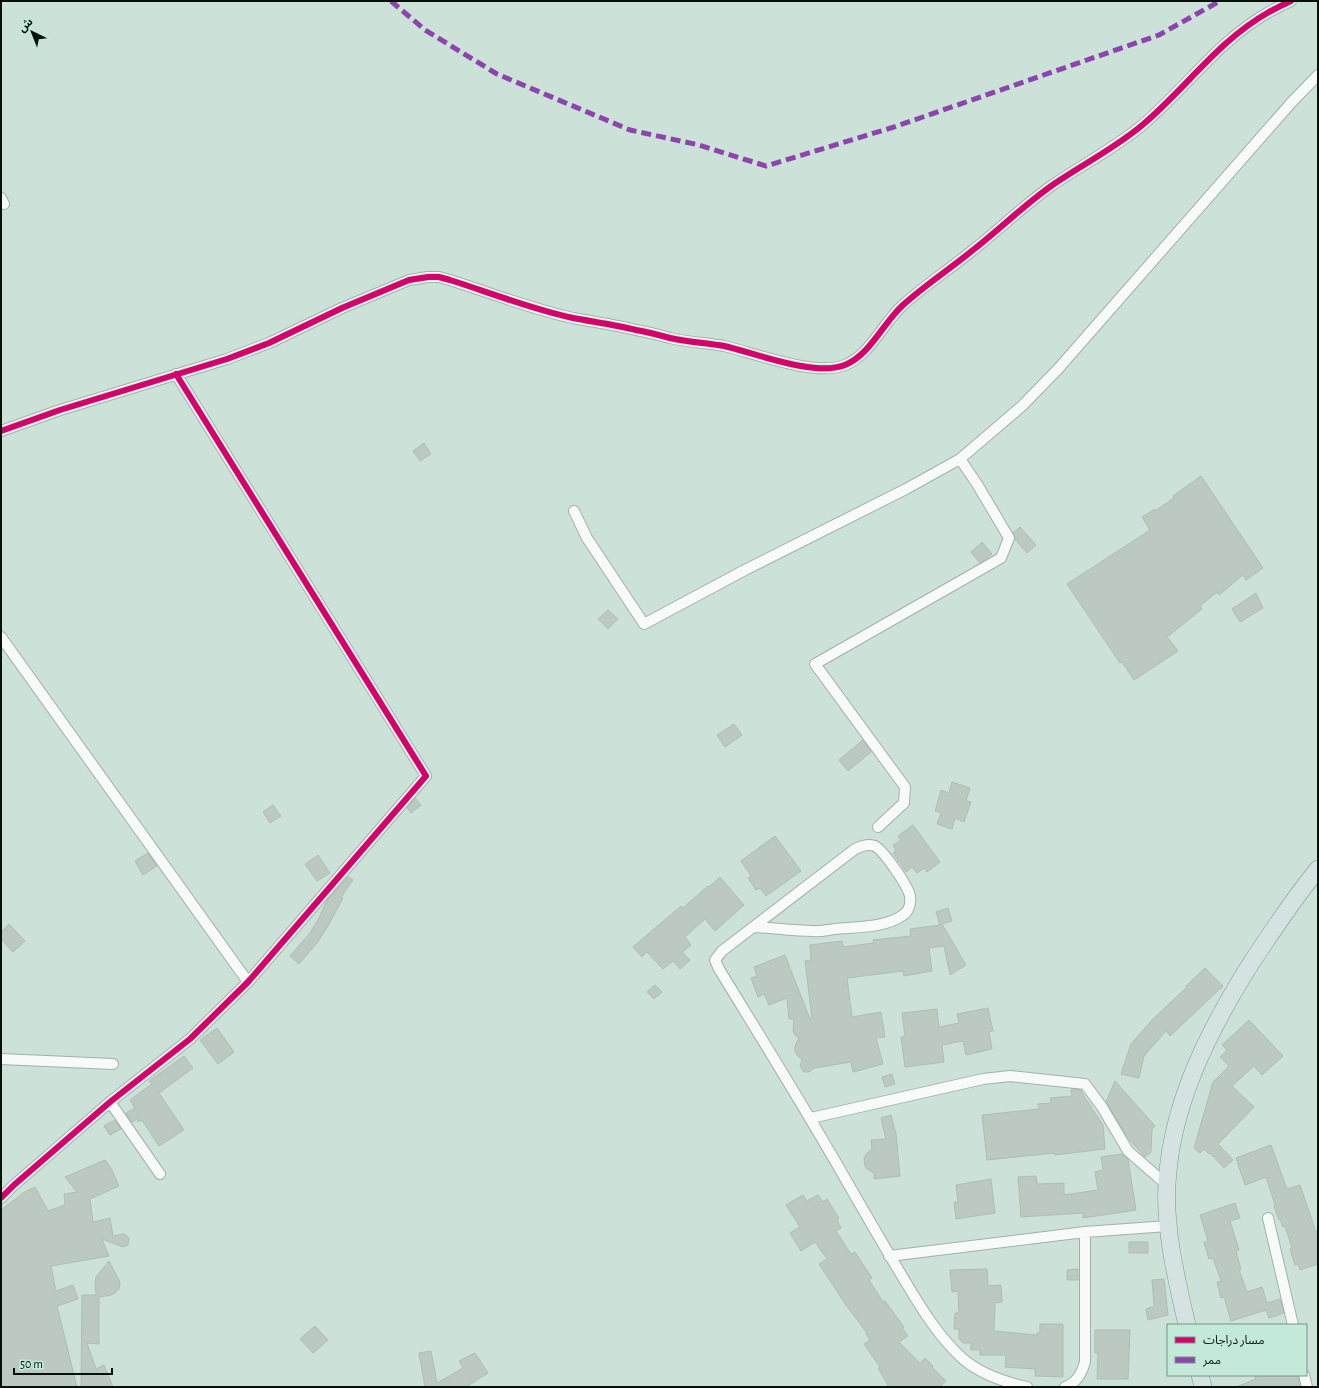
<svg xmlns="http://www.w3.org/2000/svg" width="1319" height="1388" font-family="'Alegreya Sans','Noto Sans Arabic',sans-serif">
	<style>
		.building { fill: #bcc9c0; stroke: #afbdb3 }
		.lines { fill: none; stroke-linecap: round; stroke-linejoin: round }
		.street-casing { stroke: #a1b1aa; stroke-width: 12 }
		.primary-casing { stroke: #7b9894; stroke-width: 18 }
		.street { stroke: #f7faf9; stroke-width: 10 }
		.primary { stroke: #d4e3e1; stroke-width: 17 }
		.quiet { stroke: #8e44ad; stroke-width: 5; stroke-dasharray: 10 5; stroke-linecap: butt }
		.cycleway-casing { stroke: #c3ead9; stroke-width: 8 }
		.cycleway { stroke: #d6006c; stroke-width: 6 }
	</style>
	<rect width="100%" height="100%" fill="#cce1d8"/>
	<!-- building -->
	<path class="building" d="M424,443L431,454L420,461L413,451Z
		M1201,476L1263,568L1246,580L1243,575L1219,595L1217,592L1200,606L1202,609L1167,637L1178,651L1134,680L1122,662L1120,663L1067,584L1150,530L1142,517L1155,509V511L1174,498L1173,496Z
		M1020,527L1036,545L1027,553L1015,539L1013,533Z
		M982,542L992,554L980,563L971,552Z
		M1256,593L1263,608L1240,622L1232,609Z
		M608,610L618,619L608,629L598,619Z
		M734,724L742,735L725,747L717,735Z
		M863,740L871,752L848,771L839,760Z
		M952,782L970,788L966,801L971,802L964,822L955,818L952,829L937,824L941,813L935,811L941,790L949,793Z
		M415,798L421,805L411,813L407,808Z
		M273,805L281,816L270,823L263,812Z
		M913,825L940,862L927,872L924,868L917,873L912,867L906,872L893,853L896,851L893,845L901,840L898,836Z
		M775,836L801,871L766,896L760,888L756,890L748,878L751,876L741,861Z
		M148,853L157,866L143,875L135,861Z
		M318,855L330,873L317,881L305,864Z
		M348,877L353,880L341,897L343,898L328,926L317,943L299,964L290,956L310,933L319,918L327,900Z
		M720,877L744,905L715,931L705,919L685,937L691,945L682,952L690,960L680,969L673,961L663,969L647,952L642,957L633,947L681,906L683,908L708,886L709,887Z
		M948,908L952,921L942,924L966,965L950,975L944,946L929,948L932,971L904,976L903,971L847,978L852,1017L881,1012L885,1037L876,1038L883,1064L853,1072L851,1062L814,1068L809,1072H806L803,1071L800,1066L802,1060L797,1055L795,1051V1046L799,1038L795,1035L793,1031L794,1019H789L787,998L769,1005L764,994L758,997L751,978L757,976L754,967L785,955L810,1019H812L805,961L811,960L810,945L842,941L843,947L874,943L873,940L911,936L910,929L940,925L936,912Z
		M9,924L25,941L13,952L1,939V932Z
		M1205,968L1223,986L1170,1036L1166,1031L1144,1056L1139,1078L1121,1074L1131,1044L1152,1020L1187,987L1186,986Z
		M655,985L662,992L654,999L647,992Z
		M988,1008L993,1031L989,1032L992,1049L966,1055L963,1041L942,1045L944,1062L905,1067L901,1037L905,1036L902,1013L937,1009L939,1027L959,1023L957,1014Z
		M1249,1020L1283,1056L1262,1075L1254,1066L1232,1086L1254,1107L1218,1144L1233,1160L1224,1168L1210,1153L1209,1154L1204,1149L1200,1153L1194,1148L1213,1082L1229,1066L1220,1057L1227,1050L1222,1045Z
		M217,1028L234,1052L218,1064L200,1040Z
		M184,1056L193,1068L159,1093L184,1130L159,1146L142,1120L138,1122L137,1119L132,1122L126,1113L135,1108L130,1100L152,1084L149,1081Z
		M892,1074L895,1084L885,1087L882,1077Z
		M1115,1081L1155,1126L1152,1129L1151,1152L1145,1157L1128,1138L1106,1102Z
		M1074,1089L1081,1090L1082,1093L1103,1125L1105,1149L1055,1155V1153L987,1160L982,1115L1039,1109L1038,1104L1051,1103L1050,1098L1072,1096L1071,1090Z
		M891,1115L896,1134L900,1176L874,1179V1173L867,1169L865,1166L864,1158L866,1154L872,1149L871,1140L886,1139L881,1118Z
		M115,1120L121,1129L110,1135L104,1126Z
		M1271,1145L1287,1189L1300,1185L1316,1232L1318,1231V1264L1300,1270L1298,1264L1295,1265L1290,1249L1292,1248L1285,1226L1283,1227L1280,1219L1279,1220L1274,1206L1275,1205L1266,1177L1245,1185L1236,1158Z
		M1122,1154L1128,1159L1136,1210L1083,1218V1213L1021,1217L1018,1177L1036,1176L1037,1184L1064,1183V1195L1098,1190L1095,1172L1103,1170L1101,1157Z
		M105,1160L111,1168L119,1186L90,1199L93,1222L110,1218L113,1236L124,1234L127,1236L129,1238L128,1245L123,1247L102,1239L109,1256L51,1266L56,1291L73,1285L78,1299L57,1306L77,1387H1V1210L23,1193L35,1187L48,1211L65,1205L64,1194L77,1192L65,1177Z
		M991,1179L995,1213L956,1219L954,1202H958L956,1185Z
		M803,1195L807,1201L818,1195L823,1202L827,1199L839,1218L837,1220L841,1228L836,1231L851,1254L855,1252L872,1278L869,1280L883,1302L885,1301L904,1327L902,1328L908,1336L899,1342L920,1363L925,1358L933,1366L932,1367L946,1381L940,1387H889L878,1368L880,1367L864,1344L870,1340L866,1334L867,1333L846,1305L819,1264L827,1259L815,1242L801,1251L790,1233L800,1227L786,1205Z
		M1235,1203L1240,1218L1230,1221L1239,1250L1236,1251L1241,1270H1239L1247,1292L1262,1287L1267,1303L1280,1299L1284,1313L1269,1318L1266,1310L1231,1321L1224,1297L1221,1298L1217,1282L1221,1281L1213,1258L1209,1259L1204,1242L1208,1241L1200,1215Z
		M1129,1242H1148V1253H1129Z
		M109,1261L119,1280L120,1284L119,1289L115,1293L111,1295L99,1297V1344L87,1343L96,1369L104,1365L113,1387H81L82,1295H96L95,1282L96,1277Z
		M987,1269L988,1286L1001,1285L1002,1302L995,1303L994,1331L1037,1335V1333H1040V1324H1063V1377L1035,1376V1369L1005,1367L1006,1355H980V1350H971V1343H963L959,1339V1329H954L955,1313H959L958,1291L952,1292L950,1270Z
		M1078,1269V1280H1067V1270Z
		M1164,1279L1168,1315L1148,1320L1146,1309L1154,1306L1152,1280Z
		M315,1326L328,1340L313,1353L300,1339Z
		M1095,1330H1130L1128,1379H1097L1098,1353H1095Z
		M431,1351L437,1383L463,1368L459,1361L475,1353L488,1373L466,1387H425L419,1353Z
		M1254,1375H1298L1300,1387H1236L1256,1379Z"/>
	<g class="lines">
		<!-- street casing -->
		<g class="street-casing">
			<path id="street" d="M1,198L4,204
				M1,431L60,410L227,359L269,343L342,308L409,280L428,277H439L450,280C491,293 531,309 573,318C594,322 616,325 636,330C648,332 659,335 670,338C688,342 706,343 724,346C755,353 815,377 845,365C870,355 883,323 903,305C925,285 950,269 973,250C1000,229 1025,204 1054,184C1082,165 1113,149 1140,127C1186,89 1216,42 1269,12C1277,8 1284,4 1291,1
				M574,511L587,538L644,624L743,571L906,489L960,459L1022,406L1058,369L1291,103L1318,75
				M1,637L248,982
				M878,827L904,803L905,787L815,664L1001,558L1009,538L977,484L960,459
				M755,927C774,928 794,931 813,931C820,932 827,930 835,929C855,927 886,928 903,915C909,911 911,903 910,896C908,886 884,851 875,846C868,843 861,846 855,849L722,951L715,960L719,969C763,1041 808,1113 850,1187C869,1220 888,1253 908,1286C923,1311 940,1338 962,1358C980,1374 1004,1382 1027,1387
				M1,1059L113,1064
				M110,1102L160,1174
				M811,1118L983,1079L1010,1076L1085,1084L1102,1107L1128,1151L1167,1185
				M1,1198L14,1185L110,1102L190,1039L248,982L426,776L176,374
				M1268,1218L1293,1325
				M889,1256L1085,1232L1168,1226
				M1304,1375L1307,1387
				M1065,1387C1077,1383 1082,1373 1085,1362V1232"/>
		</g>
		<!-- primary casing -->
		<g class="primary-casing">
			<path id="primary" d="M1187,1325C1177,1282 1164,1228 1167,1184C1171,1106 1207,1034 1248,968C1270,934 1292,901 1318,869
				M1200,1375L1203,1387"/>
		</g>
		<!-- street -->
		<use href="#street" class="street"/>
		<!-- primary -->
		<use href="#primary" class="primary"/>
		<!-- quiet -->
		<path class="quiet" d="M391,1L425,30L497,74L630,130L699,145L766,166L894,127L1159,35L1220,1"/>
		<!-- cycleway casing -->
		<g class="cycleway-casing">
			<path id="cycleway" d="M1,431L60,410L227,359L269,343L342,308L409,280L428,277H439L450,280C491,293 531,309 573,318C594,322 616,325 636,330C648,332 659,335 670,338C688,342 706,343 724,346C755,353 815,377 845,365C870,355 883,323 903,305C925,285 950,269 973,250C1000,229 1025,204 1054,184C1082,165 1113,149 1140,127C1186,89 1216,42 1269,12C1277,8 1284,4 1291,1
				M1,1198L14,1185L110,1102L190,1039L248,982L426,776L176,374"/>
		</g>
		<!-- cycleway -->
		<use href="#cycleway" class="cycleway"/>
	</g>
	<!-- border -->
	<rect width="1319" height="1388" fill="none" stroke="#05120c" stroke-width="4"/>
	<!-- legend -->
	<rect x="1167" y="1324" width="140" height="52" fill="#c3ead9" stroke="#779487"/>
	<rect x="1175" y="1337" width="20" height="6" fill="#d6006c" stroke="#779487"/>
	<text x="1203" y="1344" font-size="12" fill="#05120c">مسار دراجات</text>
	<rect x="1175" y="1357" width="20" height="6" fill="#8e44ad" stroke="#779487"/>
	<text x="1203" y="1364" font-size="12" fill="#05120c">ممر</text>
	<!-- north arrow -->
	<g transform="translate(32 32) rotate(317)" stroke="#c3ead9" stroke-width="3" paint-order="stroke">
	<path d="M0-3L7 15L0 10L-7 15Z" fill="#05120c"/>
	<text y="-6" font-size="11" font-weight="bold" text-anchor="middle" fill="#05120c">ش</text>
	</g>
	<!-- scale -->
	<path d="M14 1368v6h98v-6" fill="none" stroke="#05120c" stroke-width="2"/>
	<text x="20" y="1368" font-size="12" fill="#05120c" stroke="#c3ead9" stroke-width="3" paint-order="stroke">50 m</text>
</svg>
